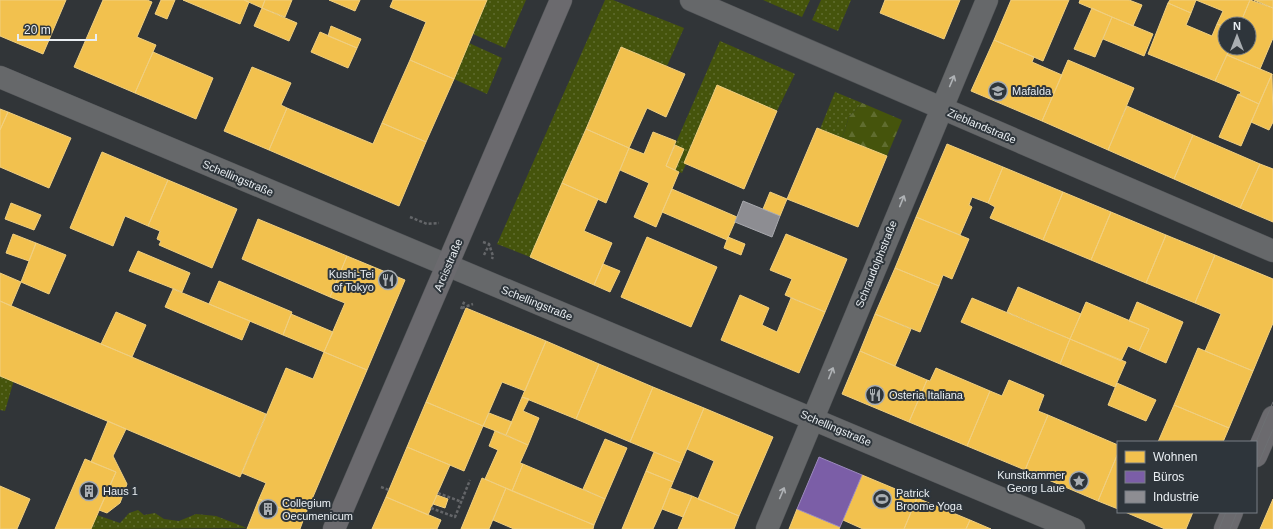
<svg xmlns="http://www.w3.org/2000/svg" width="1273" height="529" font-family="Helvetica,sans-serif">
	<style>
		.green { fill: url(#green-dots) }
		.forest { fill: url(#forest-firs) }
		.homes { fill: #f2c14e; stroke: #f0cf80 }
		.offices { fill: #7b5ea7; stroke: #9c8abe }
		.industry { fill: #8d8d92; stroke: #a9aaaf }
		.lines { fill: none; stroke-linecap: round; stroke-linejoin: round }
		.street-casing { stroke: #505356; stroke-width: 23 }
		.secondary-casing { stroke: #505356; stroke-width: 23 }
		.path { stroke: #646669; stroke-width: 2.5; stroke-dasharray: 3 2; stroke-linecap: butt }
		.street { stroke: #66686a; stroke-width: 22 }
		.secondary { stroke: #6b6a6e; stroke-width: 22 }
		.tram { stroke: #6d7073; stroke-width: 1 }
		.oneway { stroke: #afb2b5 }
		.labels { text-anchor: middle; stroke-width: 4; stroke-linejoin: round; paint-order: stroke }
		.poi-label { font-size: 11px; fill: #eaeff3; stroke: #2e353b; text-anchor: start }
		.street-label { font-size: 11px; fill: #eaeff3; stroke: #2e353b }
	</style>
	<defs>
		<pattern id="green-dots" width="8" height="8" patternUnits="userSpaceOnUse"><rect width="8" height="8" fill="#45540c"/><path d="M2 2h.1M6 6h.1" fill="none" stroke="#606d30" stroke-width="1.8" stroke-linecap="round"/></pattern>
		<pattern id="forest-firs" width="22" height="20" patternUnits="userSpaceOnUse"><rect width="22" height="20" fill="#45540c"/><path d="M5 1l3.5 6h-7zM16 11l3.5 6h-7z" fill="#606d30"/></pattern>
	</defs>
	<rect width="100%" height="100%" fill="#313538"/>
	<!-- green -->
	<path class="green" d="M487,0H526L505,48L473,34Z
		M605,0H613L684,28L667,66L621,47L530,257L497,244Z
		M763,0H810L802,17Z
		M821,0H851L838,31L812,20Z
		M720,41L795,74L777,111L717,85L684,163L686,164L682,173L675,170L684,149L675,145Z
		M469,43L502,58L487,94L454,79Z
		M835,92L862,103L849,117L842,138L820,129Z
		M0,375L14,380L5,411L0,410Z
		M138,510L144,515L155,513L164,519L179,521L196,514L216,516L247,528L91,529L97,515L120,523L129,513Z"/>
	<!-- forest -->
	<path class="forest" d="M862,103L902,120L887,156L842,138L849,117Z"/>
	<!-- homes -->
	<path class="homes" d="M0,0H66L43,54L0,36Z
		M103,0H147L152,2L137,37L156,45L135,93L74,67Z
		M161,0H175L167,19L155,14Z
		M183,0H244L249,2L240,24Z
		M244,0H265L262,8Z
		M265,0H292L285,17L262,8Z
		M329,0H360L355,11Z
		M393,0H487L454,79L410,60L426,22L390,7Z
		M885,0H960L944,39L880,13Z
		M1011,0H1069L1043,61L994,40Z
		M1080,0H1129L1142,5L1133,26L1079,3Z
		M1170,0H1250L1240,24H1225V27L1217,24L1223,11L1196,0L1191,13L1168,3Z
		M1250,0L1273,8V38L1260,69L1227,55L1230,48H1249V24H1240Z
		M1254,0H1273V8Z
		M1168,3L1191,13L1186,25L1212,36L1217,24L1225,27V48H1230L1215,81L1148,54Z
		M262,8L297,23L289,41L254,26Z
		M1092,8L1112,17L1095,57L1074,49Z
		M1112,17L1153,34L1144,56L1103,39Z
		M331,26L361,39L357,48L328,36Z
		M320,32L357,48L348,68L311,52Z
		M994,40L1034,57L1032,62L1062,75L1042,121L971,91Z
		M621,47L685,74L666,117L647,108L629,148L586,129Z
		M153,52L213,78L196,119L135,93Z
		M1227,55L1272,74L1259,104L1239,95L1241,92L1215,81Z
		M410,60L454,79L426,142L382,123Z
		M1068,60L1134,88L1108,150L1042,121Z
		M252,67L291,83L281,105L287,108L269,150L224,131Z
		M1272,74L1273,122L1269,130L1251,122Z
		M717,85L777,111L744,189L684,163Z
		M1238,94L1259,104L1241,146L1219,137Z
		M1127,106L1193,135L1174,179L1108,150Z
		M287,108L373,144L382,123L426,142L399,206L269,150Z
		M0,109L8,112L0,130Z
		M8,112L71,138L49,188L0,167V130Z
		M817,128L887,156L858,227L787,199Z
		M586,129L629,148L606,203L562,183Z
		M653,132L676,141L666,166L679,172L656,227L634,217L649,183L620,170L629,148L644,154Z
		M1193,135L1260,164L1240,208L1174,179Z
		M947,144L1003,167L988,203L972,197L969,205L972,207L960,235L916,217Z
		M675,145L684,149L675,170L666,166Z
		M102,152L168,180L148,226L125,216L113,246L70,228Z
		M1260,164L1273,169V222L1240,208Z
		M1003,167L1063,192L1043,240L990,218L995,207L988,203Z
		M168,180L237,209L212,268L159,245L161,241L157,239L160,231L148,226Z
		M562,183L598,199L584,231L612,243L594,285L530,257Z
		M672,189L737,217L727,240L662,212Z
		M770,192L787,199L780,216L763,209Z
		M1063,192L1111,212L1091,260L1043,240Z
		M11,203L41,215L34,230L5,219Z
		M1111,212L1166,235L1146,283L1091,260Z
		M916,217L969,239L952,279L943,275L939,286L895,268Z
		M258,219L347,256L330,297L242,259Z
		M13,234L36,243L29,261L6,253Z
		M786,234L847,259L825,312L785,295L792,279L770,270Z
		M1166,235L1215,255L1195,303L1146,283Z
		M647,237L717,267L691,327L621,297Z
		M728,237L745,244L741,255L724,248Z
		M36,243L66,255L49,294L21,282Z
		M138,251L190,273L182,292L129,271Z
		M1215,255L1273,279V323L1253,371L1205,351L1221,314L1195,303Z
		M347,256L405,280L367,370L324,352L345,303L330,297Z
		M603,264L620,271L610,292L594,285Z
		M895,268L939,286L920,332L875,314Z
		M0,273L21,282L11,306L0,301Z
		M219,281L292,312L283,335L209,304Z
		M1018,287L1081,314L1070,339L1007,312Z
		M173,289L250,321L242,340L165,307Z
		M740,295L769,308L762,325L777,332L791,298L825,312L799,373L721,340Z
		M972,298L1070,339L1060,364L961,322Z
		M0,301L266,414L240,477L0,376Z
		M1086,302L1149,329L1139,351L1128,346L1121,361L1070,339Z
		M1137,302L1183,322L1166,363L1139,351L1149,329L1129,321Z
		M466,308L546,341L525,391L502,382L483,426L426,402Z
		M116,312L146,325L132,357L101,344Z
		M291,314L333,332L324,352L283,335Z
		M875,314L911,329L895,366L860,351Z
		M1070,339L1126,362L1115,387L1060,364Z
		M546,341L599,364L576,419L522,397Z
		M1198,348L1253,371L1229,428L1174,405Z
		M860,351L927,380L909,422L842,394Z
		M324,352L367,370L304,518L259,499L266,483L242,473L286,368L313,379Z
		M599,364L653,387L630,442L576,419Z
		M936,368L990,391L967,446L909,422L927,380L930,381Z
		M1009,380L1044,395L1038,411L1048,415L1025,470L967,446L990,391L1002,396Z
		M1117,383L1156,400L1146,421L1108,405Z
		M653,387L704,408L681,463L630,442Z
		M522,397L529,399L523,411L539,418L528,445L506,435Z
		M426,402L483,426L464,471L407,447Z
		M1174,405L1229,428L1223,442H1158Z
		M704,408L773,437L739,516L698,499L714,461L687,449Z
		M489,413L512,422L506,435L483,426Z
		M1048,415L1118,445V453L1098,501L1025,470Z
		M108,421L126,429L113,456L127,484L120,503L107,513L99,510L116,472L91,462Z
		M495,431L528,445L520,463L523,464L512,491L485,479L498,450L489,446Z
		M605,439L627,448L605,499L583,489Z
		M407,447L450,465L428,515L386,497Z
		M654,452L681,463L673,482L646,471Z
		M1118,453V509L1098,501Z
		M85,459L116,472L91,529H55Z
		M523,464L605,499L594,525L512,491Z
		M646,471L673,482L662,509L653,529H622Z
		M862,475L917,498L904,529H863L843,520Z
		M482,478L506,488L489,529H461Z
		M0,486L30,499L17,529H0Z
		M506,488L594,525L593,529H514L493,520Z
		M670,488L692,496L683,517L662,509Z
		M437,495L448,499L445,508L433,504Z
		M692,496L739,516L734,529H678Z
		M386,497L441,520L437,529H372Z
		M917,498L970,520L966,529H904Z
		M259,499L304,518L300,529H247Z
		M1273,499V529H1260Z
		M797,509L840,527L839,529H789Z
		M1125,512H1193L1186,529H1165Z
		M970,520L991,529H966Z"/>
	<!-- offices -->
	<path class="offices" d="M819,457L862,475L840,527L797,509Z"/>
	<!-- industry -->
	<path class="industry" d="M743,201L780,216L772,237L735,222Z"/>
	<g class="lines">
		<!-- street casing -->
		<g class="street-casing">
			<path id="street" d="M691,0L1273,251
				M0,77L1074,529
				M767,529L987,0"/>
		</g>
		<!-- secondary casing -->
		<g class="secondary-casing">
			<path id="secondary" d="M1256,456L1273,417
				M334,529L561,0
				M1225,529L1232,512"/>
		</g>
		<!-- path -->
		<path class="path" d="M410,217L427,224L439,223
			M483,242L489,244L493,256L492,259
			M484,255L489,245
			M462,308L473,304
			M461,309L465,300
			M381,487L389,490
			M438,493L462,502
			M431,508L455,517L470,480"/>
		<!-- street -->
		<use href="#street" class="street"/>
		<!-- secondary -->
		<use href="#secondary" class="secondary"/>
		<!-- tram -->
		<path class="tram" d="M1256,442L1273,402
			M1256,469L1273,429
			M1219,529L1226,512
			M1230,529L1237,512"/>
	</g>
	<!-- one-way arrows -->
	<defs><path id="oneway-shaft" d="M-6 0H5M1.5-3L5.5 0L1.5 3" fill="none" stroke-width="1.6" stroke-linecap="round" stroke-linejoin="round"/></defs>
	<g class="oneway">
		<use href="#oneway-shaft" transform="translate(952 81) rotate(-67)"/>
		<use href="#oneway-shaft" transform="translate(902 201) rotate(-68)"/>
		<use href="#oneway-shaft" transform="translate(831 373) rotate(-68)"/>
		<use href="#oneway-shaft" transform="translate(782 493) rotate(-67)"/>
	</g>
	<!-- icons -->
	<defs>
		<g id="school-ring" transform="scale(1)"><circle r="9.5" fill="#2e353b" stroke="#a9aeb2" stroke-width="1.5"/><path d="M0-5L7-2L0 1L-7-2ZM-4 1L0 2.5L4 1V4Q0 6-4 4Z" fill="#a9aeb2"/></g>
		<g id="restaurant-ring" transform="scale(1)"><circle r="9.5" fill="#2e353b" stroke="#a9aeb2" stroke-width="1.5"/><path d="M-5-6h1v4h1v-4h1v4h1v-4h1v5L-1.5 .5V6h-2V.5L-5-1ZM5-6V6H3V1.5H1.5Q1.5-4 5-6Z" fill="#a9aeb2"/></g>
		<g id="sight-ring" transform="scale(1)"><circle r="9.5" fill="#2e353b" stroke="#a9aeb2" stroke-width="1.5"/><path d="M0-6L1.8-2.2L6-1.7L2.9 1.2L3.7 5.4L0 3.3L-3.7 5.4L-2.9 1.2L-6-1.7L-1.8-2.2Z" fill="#a9aeb2"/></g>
		<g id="building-ring" transform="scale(1)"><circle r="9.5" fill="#2e353b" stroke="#a9aeb2" stroke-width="1.5"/><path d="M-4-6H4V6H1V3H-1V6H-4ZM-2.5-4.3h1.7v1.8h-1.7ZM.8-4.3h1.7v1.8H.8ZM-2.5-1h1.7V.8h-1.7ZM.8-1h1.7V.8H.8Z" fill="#a9aeb2"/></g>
		<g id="stadium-ring" transform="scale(1)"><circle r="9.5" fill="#2e353b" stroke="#a9aeb2" stroke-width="1.5"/><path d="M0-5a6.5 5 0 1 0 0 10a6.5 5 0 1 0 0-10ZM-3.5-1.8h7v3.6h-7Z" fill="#a9aeb2"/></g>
	</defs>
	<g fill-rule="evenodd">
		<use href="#school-ring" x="998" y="91"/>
		<use href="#restaurant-ring" x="388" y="280"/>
		<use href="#restaurant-ring" x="875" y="395"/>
		<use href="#sight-ring" x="1079" y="481"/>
		<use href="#building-ring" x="89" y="491"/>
		<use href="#stadium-ring" x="882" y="499"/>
		<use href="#building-ring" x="268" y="509"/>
	</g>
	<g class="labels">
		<!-- poi labels -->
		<g class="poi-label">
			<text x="1012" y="95">Mafalda</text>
			<text x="374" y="278" text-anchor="end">Kushi-Tei<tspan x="374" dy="13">of Tokyo</tspan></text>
			<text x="889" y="399">Osteria Italiana</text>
			<text x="1065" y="479" text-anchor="end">Kunstkammer<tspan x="1065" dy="13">Georg Laue</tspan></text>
			<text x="103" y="495">Haus 1</text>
			<text x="896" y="497">Patrick<tspan x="896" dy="13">Broome Yoga</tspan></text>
			<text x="282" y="507">Collegium<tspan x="282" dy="13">Oecumenicum</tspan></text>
		</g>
		<!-- street labels -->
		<g class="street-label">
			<text transform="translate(982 126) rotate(23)" y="4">Zieblandstraße</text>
			<text transform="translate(238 178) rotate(23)" y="4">Schellingstraße</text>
			<text transform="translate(876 264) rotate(-68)" y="4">Schraudolphstraße</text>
			<text transform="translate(448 265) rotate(-67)" y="4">Arcisstraße</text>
			<text transform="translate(537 303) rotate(22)" y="4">Schellingstraße</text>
			<text transform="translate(836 428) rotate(23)" y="4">Schellingstraße</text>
		</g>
	</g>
	<!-- legend -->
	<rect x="1117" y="441" width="140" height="72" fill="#2e353b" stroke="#797f85"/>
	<rect x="1125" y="451" width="20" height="12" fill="#f2c14e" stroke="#797f85"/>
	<text x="1153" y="461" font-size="12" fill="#eaeff3">Wohnen</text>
	<rect x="1125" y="471" width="20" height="12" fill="#7b5ea7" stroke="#797f85"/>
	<text x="1153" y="481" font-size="12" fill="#eaeff3">Büros</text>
	<rect x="1125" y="491" width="20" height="12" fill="#8d8d92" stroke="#797f85"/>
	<text x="1153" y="501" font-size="12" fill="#eaeff3">Industrie</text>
	<!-- north arrow -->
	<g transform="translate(1237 36)"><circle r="19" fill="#2e353b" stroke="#797f85"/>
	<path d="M0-3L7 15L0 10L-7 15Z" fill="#a9aeb2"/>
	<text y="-6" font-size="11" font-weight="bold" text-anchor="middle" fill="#eaeff3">N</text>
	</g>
	<!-- scale -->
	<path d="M18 34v6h78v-6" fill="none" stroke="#eaeff3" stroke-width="2"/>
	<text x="24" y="34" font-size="12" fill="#eaeff3" stroke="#2e353b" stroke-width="3" paint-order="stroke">20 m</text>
</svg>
